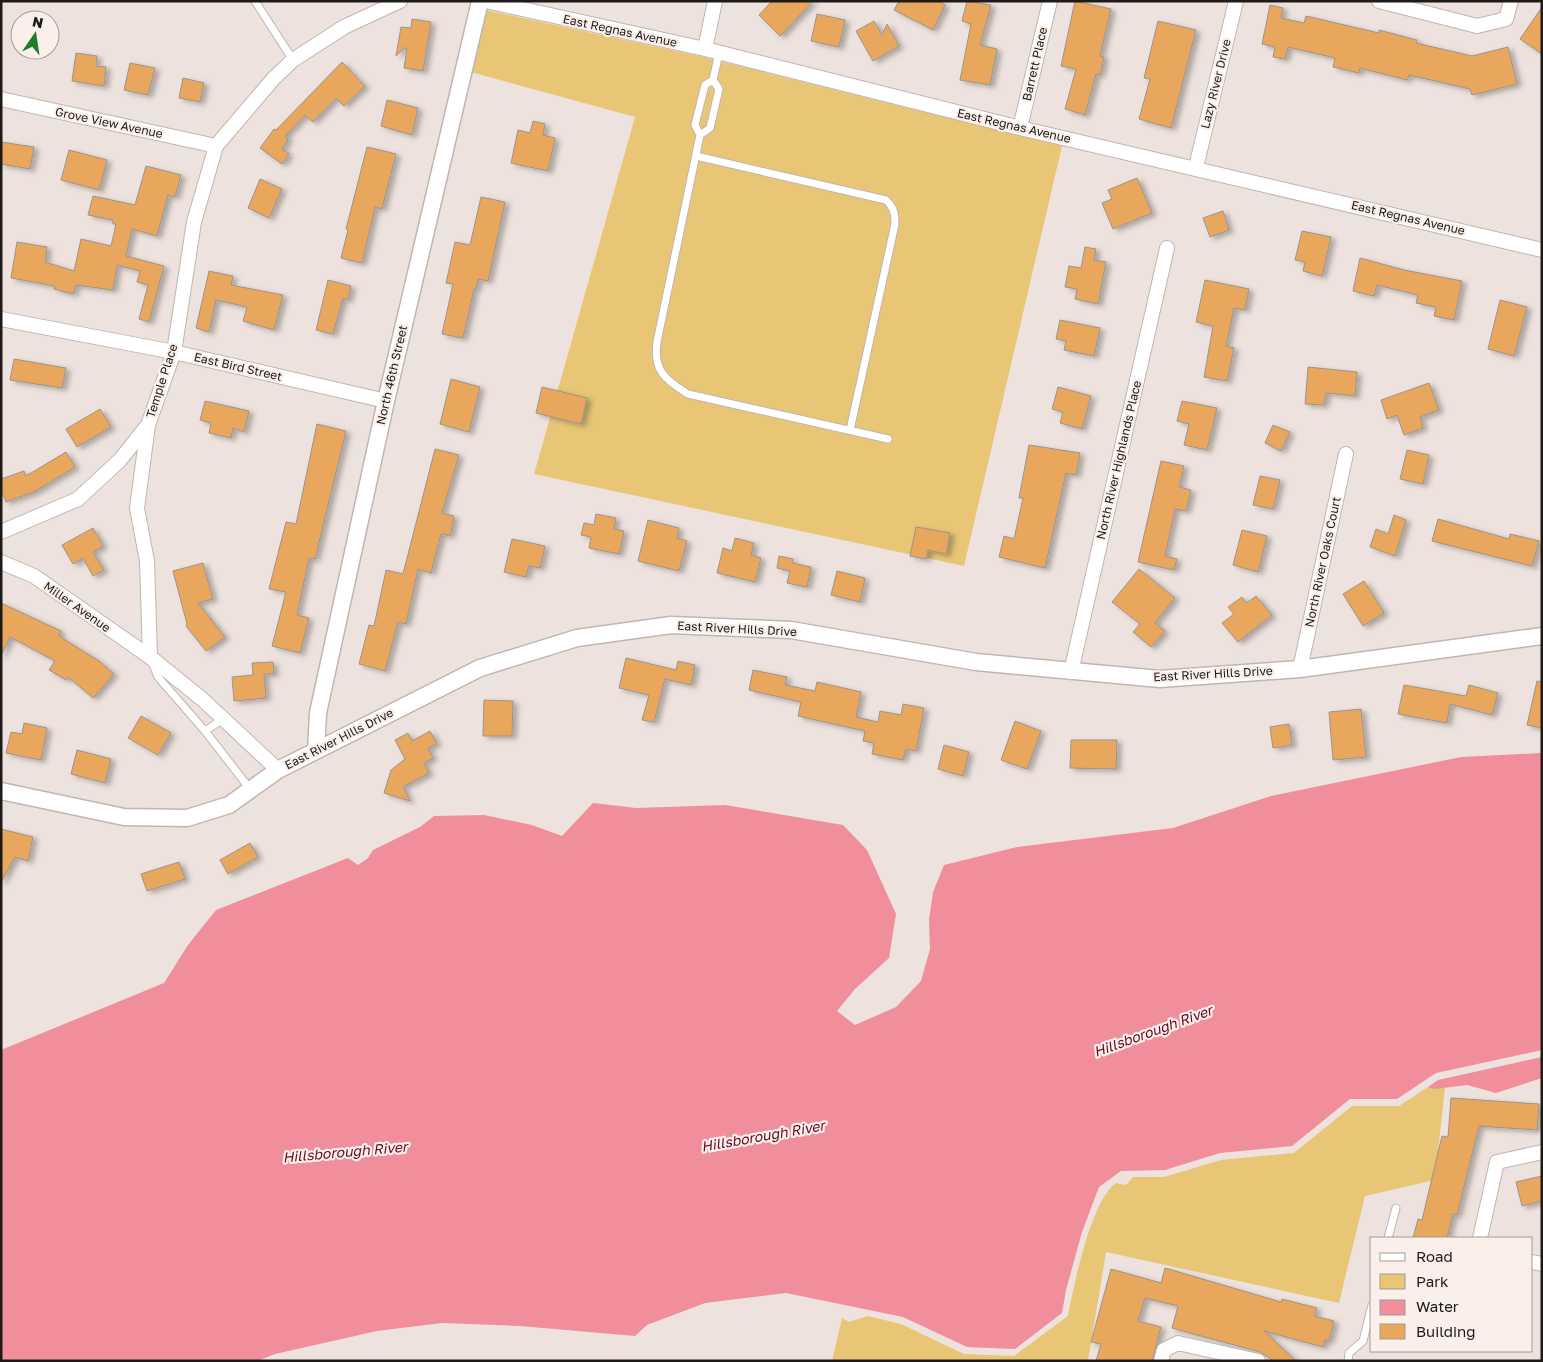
<svg xmlns="http://www.w3.org/2000/svg" width="1543" height="1362" font-family="'Golos Text',sans-serif">
	<style>
		.green { fill: #e8c676 }
		.water { fill: #f08e9c }
		.building { fill: #e9a75d; stroke: #9b948c; filter: url(#shadow) }
		.lines { fill: none; stroke-linecap: round; stroke-linejoin: round }
		.service-casing { stroke: #c0b5b0; stroke-width: 9 }
		.minor-casing { stroke: #c0b5b0; stroke-width: 16 }
		.tertiary-casing { stroke: #c0b5b0; stroke-width: 19 }
		.service { stroke: #fff; stroke-width: 7 }
		.minor { stroke: #fff; stroke-width: 14 }
		.tertiary { stroke: #fff; stroke-width: 16 }
		.labels { text-anchor: middle; stroke-width: 4.5; stroke-linejoin: round; paint-order: stroke }
		.street-label { font-size: 12px; fill: #1e1a18; stroke: #fbefea }
		.water-label { font-size: 14px; font-style: italic; fill: #610824; stroke: #fbefea }
	</style>
	<defs>
		<filter id="shadow"><feDropShadow dx="4.5" dy="2.5" stdDeviation="2.5" flood-color="#0004"/></filter>
	</defs>
	<rect width="100%" height="100%" fill="#ede2dd"/>
	<!-- green -->
	<path class="green" d="M486,10L703,57L1062,146L964,566L534,474L635,117L471,72Z
		M1428,1087H1445L1435,1180L1365,1196L1339,1303L1106,1252L1088,1361H832L842,1318L849,1322L868,1316L901,1324L964,1354L1014,1356L1068,1316C1074,1284 1091,1201 1116,1183L1126,1185L1133,1177H1164L1221,1160L1294,1153L1352,1106H1399Z"/>
	<!-- water -->
	<path class="water" d="M1542,753V1050L1436,1073L1397,1099H1350L1292,1146L1220,1153L1165,1170L1121,1171L1099,1187L1082,1232L1066,1290L1062,1313L1015,1349L967,1347L903,1317L786,1293L705,1303L647,1325L635,1336L520,1326L442,1323L377,1331L275,1354L257,1361H1V1050L164,983L188,945L216,910L348,858L358,865L368,858L373,850L420,827L434,816L484,815L532,825L562,836L593,803L636,808L725,805L843,825L867,850L896,914L889,958L855,989L837,1011L855,1025L896,1007L921,981L930,949L929,920L933,892L944,865L1017,847L1173,828L1271,796L1461,757Z
		M1542,1057V1078L1496,1093L1467,1085L1434,1089L1428,1087L1438,1080Z"/>
	<!-- building -->
	<path class="building" d="M772,1H813L780,36L759,15Z
		M899,1H938L945,5L933,30L894,10Z
		M967,1L991,5L980,45L997,49L990,85L960,80L971,24L962,21Z
		M1075,1L1111,9L1100,56L1104,57L1100,75L1096,74L1085,115L1065,109L1076,69L1061,66Z
		M1270,5L1283,8L1281,18L1304,23L1306,16L1379,33V30L1417,40L1416,43L1472,56L1508,47L1517,84L1472,95L1470,89L1409,75L1407,80L1360,68L1359,73L1333,67L1335,58L1288,47L1285,59L1273,57L1275,47L1262,44Z
		M1542,7V54L1520,39Z
		M817,14L845,20L839,47L811,41Z
		M412,19L431,22L423,71L404,68L407,48H404L396,56L401,27L411,28Z
		M874,21L882,35L887,24L899,46L873,61L856,31Z
		M1158,21L1196,30L1171,128L1139,119L1150,79L1144,78Z
		M76,53L97,56L96,66L106,67L104,86L72,81Z
		M342,62L365,86L344,106L336,98L313,122L305,115L285,136L288,139L282,149L289,154L282,164L260,148L274,129L276,130Z
		M130,63L155,68L148,95L124,90Z
		M183,78L204,83L200,102L179,98Z
		M387,100L418,108L412,135L381,126Z
		M533,121L545,124L543,135L555,138L548,171L511,163L518,130L530,133Z
		M1,142L34,147L30,169L1,164Z
		M367,147L396,154L382,209L375,207L362,263L341,258L348,230L346,229Z
		M69,150L107,160L99,190L61,180Z
		M146,166L181,175L175,197L168,195L157,236L132,229L126,256L164,266L149,322L139,319L148,285L137,282L140,271L117,265L113,290L76,285L73,294L54,289L55,286L11,278L17,242L47,247L45,262L74,271L81,239L111,246L116,224H113V220L88,215L93,196L135,205Z
		M1137,178L1152,213L1113,229L1102,203L1112,199L1108,190Z
		M260,179L282,189L269,218L248,208Z
		M481,197L505,202L488,281L478,279L476,289H474L463,338L442,334L453,284L446,283L455,242L470,245Z
		M1223,211L1229,230L1210,237L1203,218Z
		M1302,231L1331,237L1322,276L1303,271L1305,262L1295,260Z
		M1085,247L1096,249L1094,260L1106,262L1098,304L1075,299L1077,289L1065,287L1069,266L1081,268Z
		M1360,258L1404,270L1462,281L1454,320L1434,316L1436,307L1416,303L1418,295L1377,285L1374,296L1353,291Z
		M209,271L233,276L231,285L283,295L274,330L243,321L247,307L216,300L209,332L196,328Z
		M328,280L351,286L348,300L343,298L333,334L316,330Z
		M1205,280L1249,289L1245,310L1234,308L1226,346L1234,348L1227,381L1204,377L1213,326L1196,322Z
		M1500,300L1527,307L1514,356L1488,349Z
		M1060,320L1100,328L1094,356L1064,350L1066,341L1056,339Z
		M14,359L66,368L62,388L10,380Z
		M1308,367L1357,372L1355,396L1326,393L1324,405L1305,404Z
		M451,379L480,387L469,432L440,424Z
		M1429,383L1439,410L1420,417L1423,428L1404,435L1397,415L1387,419L1381,400Z
		M542,387L587,398L581,424L536,413Z
		M1058,387L1091,396L1082,429L1060,423L1063,412L1052,409Z
		M205,401L249,411L244,432L233,428L231,438L209,433L211,423L200,420Z
		M1182,401L1217,408L1207,450L1184,445L1189,424L1177,421Z
		M100,409L111,427L77,447L66,429Z
		M317,424L346,431L315,559L309,558L297,615L309,618L300,653L272,646L286,592L269,589L286,522L296,524Z
		M1273,425L1290,432L1281,451L1265,443Z
		M1029,445L1080,453L1076,475L1066,473L1045,568L999,557L1004,536L1014,539L1023,498H1019Z
		M435,449L459,455L442,513L454,516L450,536L441,534L431,573L418,569L406,624L398,622L385,671L359,664L369,625L374,626L386,570L403,574Z
		M1407,450L1429,455L1423,484L1400,479Z
		M66,452L75,467L34,492L6,502L1,490V479L24,471L26,476Z
		M1161,461L1184,466L1179,487L1191,490L1186,511L1175,509L1165,556L1177,559L1174,570L1138,562Z
		M1260,476L1280,480L1273,509L1253,505Z
		M596,514L616,518L614,529L624,531L619,554L589,548L591,537L581,535L584,523L594,525Z
		M1394,515L1406,520L1395,556L1370,547L1376,529L1388,534Z
		M1438,519L1509,539L1510,534L1539,541L1532,566L1432,541Z
		M648,520L679,528L677,538L687,541L679,571L638,561Z
		M916,527L950,533L946,554L928,550L926,559L910,556Z
		M93,528L103,546L93,552L104,570L93,576L83,558L73,564L62,545Z
		M1242,530L1267,536L1258,572L1233,565Z
		M735,538L754,543L751,555L761,558L755,582L717,573L723,548L732,551Z
		M512,539L545,546L540,568L529,566L526,577L504,572Z
		M779,556L793,559L792,563L811,567L807,587L787,583L790,571L777,568Z
		M203,563L213,599L198,603L225,637L206,651L186,626L187,624L173,571Z
		M1139,569L1175,598L1155,623L1165,631L1151,647L1133,632L1140,624L1112,602Z
		M837,571L865,578L860,602L831,595Z
		M1364,581L1384,613L1363,626L1343,594Z
		M1256,596L1272,615L1238,642L1222,623L1234,614L1228,607L1242,597L1247,603Z
		M1,603L61,631L59,636L99,661L114,674L93,698L68,677L66,680L49,670L55,661L10,637L1,656Z
		M626,658L676,670L678,661L695,665L691,685L665,679L654,722L642,720L649,695L619,688Z
		M273,662L274,674H264L266,698L234,701L232,677L253,675L252,663Z
		M753,670L787,677L785,685L815,691L817,682L861,692L856,717L878,722L880,711L901,715L903,704L924,708L916,751L906,749L903,760L872,754L874,743L863,741L865,731L798,716L801,702L749,690Z
		M1537,681L1542,682V728L1527,725Z
		M1404,685L1466,696L1469,685L1498,693L1492,715L1450,704L1447,723L1398,714Z
		M484,700L513,701L512,736H483Z
		M1361,709L1366,757L1333,760L1329,712Z
		M141,716L171,733L158,755L128,738Z
		M1015,721L1041,731L1027,769L1001,760Z
		M24,723L47,728L41,760L6,753L11,732L22,734Z
		M1289,724L1292,745L1273,748L1270,727Z
		M430,731L437,744L428,748L433,758L424,763L429,773L403,787L410,801L384,793L391,770L405,759L395,740L408,733L412,741Z
		M1071,740H1117L1116,769L1070,768Z
		M944,745L969,752L963,776L938,769Z
		M77,750L111,759L105,783L71,774Z
		M1,829L33,837L28,861L15,857L1,883Z
		M250,843L258,857L228,874L220,860Z
		M179,862L185,879L147,891L141,874Z
		M1451,1098L1539,1104L1537,1130L1479,1126L1457,1215L1453,1214L1447,1238H1413L1418,1219L1422,1220L1442,1136L1448,1137Z
		M1542,1176V1201L1522,1206L1516,1182Z
		M1165,1268L1281,1302L1282,1299L1317,1308L1314,1316L1334,1321L1329,1341L1325,1340L1323,1347L1264,1331L1296,1361H1274L1260,1352L1172,1328L1178,1306L1145,1298L1138,1321L1161,1327L1152,1361H1096L1101,1344L1091,1342L1111,1269L1161,1283Z"/>
	<g class="lines">
		<!-- service casing -->
		<g class="service-casing">
			<path id="service" d="M255,1L293,60
				M719,53L713,80L705,85L695,125L700,135L657,342C653,370 665,380 688,394L888,439
				M700,135L710,128L719,89L713,80
				M696,156L886,200C894,208 895,213 895,224L850,430
				M152,662L158,677L205,731
				M223,719L205,731L250,789
				M1388,1238L1396,1208
				M1348,1361L1349,1353L1363,1341L1372,1305"/>
		</g>
		<!-- minor casing -->
		<g class="minor-casing">
			<path id="minor" d="M486,1L705,49L1020,128L1542,250
				M1379,1L1477,26L1506,19L1511,1
				M705,49L715,1
				M1,99L216,146
				M1020,128L1050,1
				M1196,167L1236,1
				M1,319L174,352L386,401
				M1,532L78,499L120,460L147,426
				M1,562L34,576L150,657
				M1300,669L1346,454
				M1071,672L1167,248
				M278,770L202,699L150,657L147,561L137,508L148,425L174,352L194,222L216,146L274,78L293,60L344,27L400,1
				M1480,1238L1497,1162L1542,1152
				M1532,1262L1542,1264
				M1161,1361L1164,1350L1178,1343L1258,1361"/>
		</g>
		<!-- tertiary casing -->
		<g class="tertiary-casing">
			<path id="tertiary" d="M316,750L318,713L386,401L480,1
				M1,791L124,817L187,818L229,805L278,770L480,668L577,638L671,625L791,630L976,662L1160,679L1300,669L1542,636"/>
		</g>
		<!-- service -->
		<use href="#service" class="service"/>
		<!-- minor -->
		<use href="#minor" class="minor"/>
		<!-- tertiary -->
		<use href="#tertiary" class="tertiary"/>
	</g>
	<g class="labels">
		<!-- street labels -->
		<g class="street-label">
			<text transform="translate(620 31) rotate(12)" y="4">East Regnas Avenue</text>
			<text transform="translate(1035 64) rotate(-77)" y="4">Barrett Place</text>
			<text transform="translate(1216 84) rotate(-76)" y="4">Lazy River Drive</text>
			<text transform="translate(109 123) rotate(12)" y="4">Grove View Avenue</text>
			<text transform="translate(1014 126) rotate(13)" y="4">East Regnas Avenue</text>
			<text transform="translate(1408 218) rotate(13)" y="4">East Regnas Avenue</text>
			<text transform="translate(238 367) rotate(13)" y="4">East Bird Street</text>
			<text transform="translate(392 375) rotate(-77)" y="4">North 46th Street</text>
			<text transform="translate(162 381) rotate(-72)" y="4">Temple Place</text>
			<text transform="translate(1119 460) rotate(-77)" y="4">North River Highlands Place</text>
			<text transform="translate(1323 562) rotate(-78)" y="4">North River Oaks Court</text>
			<text transform="translate(77 607) rotate(35)" y="4">Miller Avenue</text>
			<text transform="translate(737 629) rotate(3)" y="4">East River Hills Drive</text>
			<text transform="translate(1213 674) rotate(-3)" y="4">East River Hills Drive</text>
			<text transform="translate(339 739) rotate(-27)" y="4">East River Hills Drive</text>
		</g>
		<!-- water labels -->
		<g class="water-label">
			<text transform="translate(1153 1031) rotate(-20)" y="5">Hillsborough River</text>
			<text transform="translate(763 1136) rotate(-10)" y="5">Hillsborough River</text>
			<text transform="translate(345 1152) rotate(-5)" y="5">Hillsborough River</text>
		</g>
	</g>
	<!-- border -->
	<rect width="1543" height="1362" fill="none" stroke="#1e1a18" stroke-width="5"/>
	<!-- legend -->
	<rect x="1370" y="1237" width="162" height="115" fill="#fbefea" stroke="#a39a96"/>
	<rect x="1380" y="1253" width="25" height="8" fill="#ffffff" stroke="#a39a96"/>
	<text x="1416" y="1262" font-size="15" fill="#1e1a18">Road</text>
	<rect x="1380" y="1274" width="25" height="15" fill="#e8c676" stroke="#a39a96"/>
	<text x="1416" y="1287" font-size="15" fill="#1e1a18">Park</text>
	<rect x="1380" y="1300" width="25" height="15" fill="#f08e9c" stroke="#a39a96"/>
	<text x="1416" y="1312" font-size="15" fill="#1e1a18">Water</text>
	<rect x="1380" y="1324" width="25" height="15" fill="#e9a75d" stroke="#a39a96"/>
	<text x="1416" y="1337" font-size="15" fill="#1e1a18">Building</text>
	<!-- north arrow -->
	<g transform="translate(35 35) rotate(13)"><circle r="24" fill="#fbefea" stroke="#a39a96"/>
	<path d="M0-4L9 19L0 12L-9 19Z" fill="#207c2c"/>
	<text y="-8" font-size="14" font-weight="bold" text-anchor="middle" fill="#1e1a18">N</text>
	</g>
</svg>
